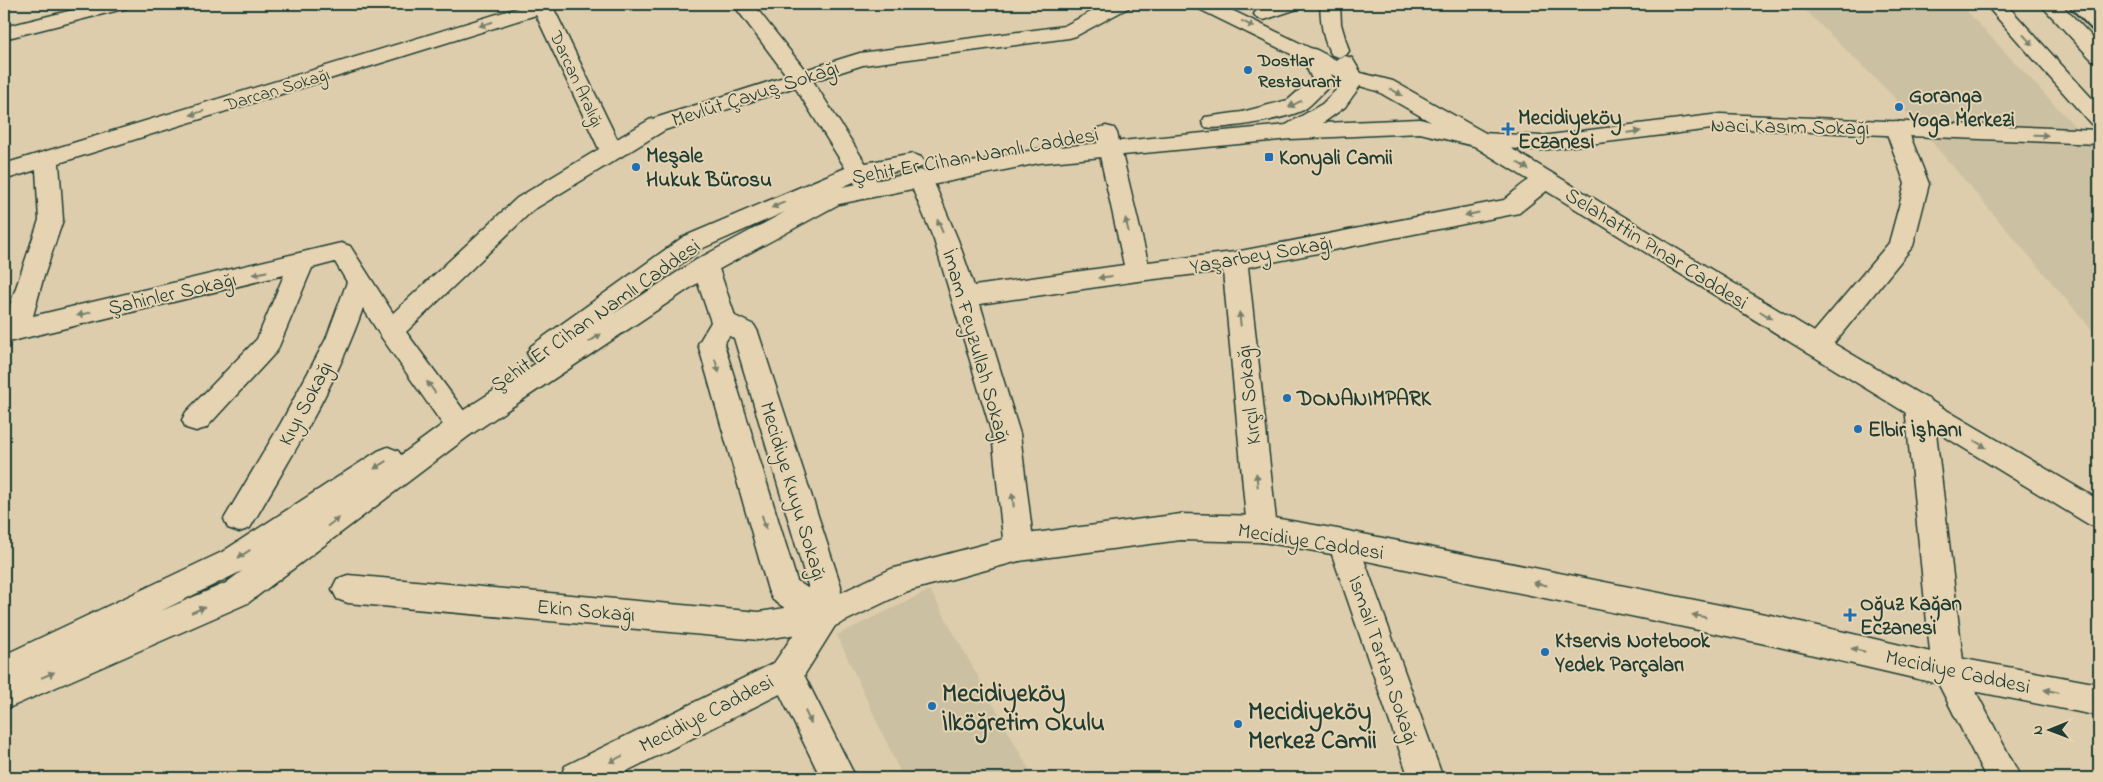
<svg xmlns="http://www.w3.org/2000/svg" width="2103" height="782" font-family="'Indie Flower',sans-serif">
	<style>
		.built { fill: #cbc0a1 }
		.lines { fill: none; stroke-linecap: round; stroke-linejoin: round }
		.service-casing { stroke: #1f3d34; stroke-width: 4 }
		.pedestrian-casing { stroke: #1f3d34; stroke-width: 3 }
		.minor-casing { stroke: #1f3d34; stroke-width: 3 }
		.tertiary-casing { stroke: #1f3d34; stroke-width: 3 }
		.primary-casing { stroke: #1f3d34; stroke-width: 3 }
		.trunk-casing { stroke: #1f3d34; stroke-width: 3 }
		.service { fill: #e5d3b1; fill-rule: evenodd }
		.pedestrian { fill: #e5d3b1; fill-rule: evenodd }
		.minor { fill: #e5d3b1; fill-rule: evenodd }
		.tertiary { fill: #e5d3b1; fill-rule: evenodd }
		.primary { fill: #e5d3b1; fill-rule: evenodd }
		.trunk { fill: #e5d3b1; fill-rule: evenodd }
		.oneway { fill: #78806c }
		.poi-dot { fill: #1f6fb2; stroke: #e5d3b1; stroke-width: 2 }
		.labels { text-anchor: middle; stroke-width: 4; stroke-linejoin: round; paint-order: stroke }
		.far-poi-label { font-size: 18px; font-weight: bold; fill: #1f3d34; stroke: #e5d3b1; text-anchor: start }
		.far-street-label { font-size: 18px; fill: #1f3d34; stroke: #e5d3b1 }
		.street-label { font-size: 21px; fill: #1f3d34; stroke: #e5d3b1 }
		.poi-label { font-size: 21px; font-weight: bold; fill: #1f3d34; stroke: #e5d3b1; text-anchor: start }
		.near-poi-label { font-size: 25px; font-weight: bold; fill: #1f3d34; stroke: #e5d3b1; text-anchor: start }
	</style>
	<rect width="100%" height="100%" fill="#ddcdac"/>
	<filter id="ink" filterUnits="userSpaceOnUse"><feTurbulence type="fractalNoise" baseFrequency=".02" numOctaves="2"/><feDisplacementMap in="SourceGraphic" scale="10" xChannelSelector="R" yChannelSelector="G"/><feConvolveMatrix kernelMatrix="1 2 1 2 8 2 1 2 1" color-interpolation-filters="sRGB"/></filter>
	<g filter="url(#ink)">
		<!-- built -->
		<path class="built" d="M1799,4H1960L2099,152V338L1891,94Z
			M930,590L1034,778H903L837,635Z"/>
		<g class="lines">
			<!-- service casing -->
			<g class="service-casing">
				<path id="service" d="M2068,4H2085L2099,18V32L2093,30Z"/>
			</g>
			<!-- pedestrian casing -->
			<g class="pedestrian-casing">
				<path id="pedestrian" d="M1896,121L1904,123L1907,128L1929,184L1913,246L1826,353L1817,356L1808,353L1804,346L1808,339L1889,243L1905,184L1885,128L1888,123Z"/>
			</g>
			<!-- minor casing -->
			<g class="minor-casing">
				<path id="minor" d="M530,4H560L554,9L617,139L649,120L787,76L733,4H753L805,70L860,53L1064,26L1106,4H1131L1128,8L1076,36L1069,38L863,65L813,81L882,189L878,195L870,197L862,195L795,87L665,130L533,210L406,332L470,419L474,427L470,435L460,438L450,435L382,338L363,308C336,386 291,457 250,528L239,532L228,528L224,519L281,423L326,339L347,282L335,262L312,268L277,351L206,428L196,431L186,428L182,420L186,412L257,339L284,275L4,343V323L39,220L36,170L4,180V164ZM536,15L599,149L517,198L393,313L350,246L341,243L33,316L43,279L63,220L59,163Z
					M1274,4H1303L1300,8L1264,20L1257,18L1254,14L1257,10Z
					M1320,4H1340L1341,24L1349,51L1346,55L1339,57L1332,55C1322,41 1321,21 1320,4Z
					M1720,114L2099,130V144L1720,128L1541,150L1481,147L1473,145L1470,140L1473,135L1481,133L1541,136Z
					M1106,126L1114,128L1117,133L1148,262L1235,252L1504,200C1518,189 1535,169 1554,175L1558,180L1554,185L1519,213L1248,267L1277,529L1273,538L1262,542L1251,538L1247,529L1223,271L1138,281L980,304L1020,434L1034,548L1030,557L1019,561L1008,557L1004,548L992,434L934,240L908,178L912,173L920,170L928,173L932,178L958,240L974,286L1124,265L1095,133L1098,128Z
					M705,257L714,260L718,266L735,316L754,325L758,332L841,586L840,616L835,626L824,630L759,640L348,603L337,599L332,589L337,579L348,575L759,612L785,608L773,600L768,590L698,344L711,322L692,266L696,260ZM729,336L734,338L809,589L797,581L724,344Z
					M1919,396L1929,399L1933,407L1964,669L2021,778H1986L1932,671L1905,407L1909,399Z
					M1343,530L1354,534L1358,543L1443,778H1409L1328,543L1332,534Z
					M786,659L798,663L856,778H821L770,674L774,663Z"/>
			</g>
			<!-- tertiary casing -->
			<g class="tertiary-casing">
				<path id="tertiary" d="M97,4H130L127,8L4,39V27Z
					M1194,4H1219L1310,48L1317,50L1336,60L1338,58L1345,56L1352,58L1361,73L1393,81L1489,135L1826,339L2099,500V528L2088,524L1808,353L1474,146L1420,133L1290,139L1039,163L839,204L714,272L470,435L248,603L4,710V655L222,552L378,451L388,447L398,451L401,455L450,419L538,362L531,360L527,353L531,346L683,237L850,166L913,154L921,157L925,162L921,167L863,178L842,187L1039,149L1286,125L1322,104L1336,90L1341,80L1331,74L1334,80L1331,85C1322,92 1314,103 1305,109C1292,118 1220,131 1205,127L1202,122L1205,117L1242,112L1288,100L1312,79L1303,60L1197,8ZM1360,86L1377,91L1431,122L1420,119L1323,123L1345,107ZM785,212L696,260L613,314L701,249ZM242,571L226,583L161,611Z
					M1181,514L1262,516L1343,530L1775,616L1948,656L2099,684V716L1948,686L1775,646L1343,556L1262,542L1181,540L1019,561L908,591L835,626L798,685L613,778H560L565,766L774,663L813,606L891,569L1019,535Z"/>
			</g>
			<!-- primary casing -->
			<g class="primary-casing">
				<path id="primary" d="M1985,4H2006L2099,106V126L2091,124Z
					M2077,4H2098L2099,22L2092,20Z"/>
			</g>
			<!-- trunk casing -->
			<g class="trunk-casing">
				<path id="trunk" d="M2040,4H2061L2099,44V62L2092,60Z"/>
			</g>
			<!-- service -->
			<use href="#service" class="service"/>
			<!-- pedestrian -->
			<use href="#pedestrian" class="pedestrian"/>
			<!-- minor -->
			<use href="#minor" class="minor"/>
			<!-- tertiary -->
			<use href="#tertiary" class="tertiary"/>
			<!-- primary -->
			<use href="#primary" class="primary"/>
			<!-- trunk -->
			<use href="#trunk" class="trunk"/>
		</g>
		<!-- one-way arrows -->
		<defs><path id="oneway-solid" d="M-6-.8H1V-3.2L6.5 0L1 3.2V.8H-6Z" transform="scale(1.25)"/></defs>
		<g class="oneway">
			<use href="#oneway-solid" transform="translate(486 24) rotate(162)"/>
			<use href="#oneway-solid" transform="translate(1248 24) rotate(26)"/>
			<use href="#oneway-solid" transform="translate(2028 40) rotate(48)"/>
			<use href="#oneway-solid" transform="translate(1396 92) rotate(29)"/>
			<use href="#oneway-solid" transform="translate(1295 104) rotate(154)"/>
			<use href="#oneway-solid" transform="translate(197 113) rotate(163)"/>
			<use href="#oneway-solid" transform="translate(1634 132) rotate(-7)"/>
			<use href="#oneway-solid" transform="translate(2041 135) rotate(2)"/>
			<use href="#oneway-solid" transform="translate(1523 166) rotate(32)"/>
			<use href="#oneway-solid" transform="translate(778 205) rotate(157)"/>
			<use href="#oneway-solid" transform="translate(1472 214) rotate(169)"/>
			<use href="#oneway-solid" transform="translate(1127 225) rotate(-103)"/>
			<use href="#oneway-solid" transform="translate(940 226) rotate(-112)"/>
			<use href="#oneway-solid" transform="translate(260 273) rotate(167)"/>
			<use href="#oneway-solid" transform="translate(1105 277) rotate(172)"/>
			<use href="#oneway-solid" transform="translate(84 314) rotate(167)"/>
			<use href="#oneway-solid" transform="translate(1766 315) rotate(32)"/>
			<use href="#oneway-solid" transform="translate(1240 319) rotate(-96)"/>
			<use href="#oneway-solid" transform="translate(595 338) rotate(-33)"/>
			<use href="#oneway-solid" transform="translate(717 366) rotate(73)"/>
			<use href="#oneway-solid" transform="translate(431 387) rotate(-126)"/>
			<use href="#oneway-solid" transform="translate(1980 444) rotate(31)"/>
			<use href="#oneway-solid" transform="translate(380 465) rotate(147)"/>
			<use href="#oneway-solid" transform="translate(1257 480) rotate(-96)"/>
			<use href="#oneway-solid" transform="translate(1013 500) rotate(-96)"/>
			<use href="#oneway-solid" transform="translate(333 522) rotate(-37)"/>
			<use href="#oneway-solid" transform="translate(764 522) rotate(73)"/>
			<use href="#oneway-solid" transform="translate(244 554) rotate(147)"/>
			<use href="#oneway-solid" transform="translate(1540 584) rotate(-169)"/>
			<use href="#oneway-solid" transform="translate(198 610) rotate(-23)"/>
			<use href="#oneway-solid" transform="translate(1699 616) rotate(-169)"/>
			<use href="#oneway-solid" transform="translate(1858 650) rotate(-167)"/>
			<use href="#oneway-solid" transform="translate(48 675) rotate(-23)"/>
			<use href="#oneway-solid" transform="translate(2051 691) rotate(-169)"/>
			<use href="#oneway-solid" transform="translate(808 717) rotate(63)"/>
			<use href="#oneway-solid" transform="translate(616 759) rotate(153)"/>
		</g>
	</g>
	<!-- markers -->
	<g class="poi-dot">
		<circle cx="1248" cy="70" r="5"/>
		<circle cx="1899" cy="107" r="5"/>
		<path d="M1505.5 121.5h5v5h5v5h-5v5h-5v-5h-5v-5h5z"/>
		<rect x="1264" y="152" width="10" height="10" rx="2.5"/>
		<circle cx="636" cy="167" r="5"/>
		<circle cx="1287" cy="398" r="5"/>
		<circle cx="1858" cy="429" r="5"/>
		<path d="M1847.5 607.5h5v5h5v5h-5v5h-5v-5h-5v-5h5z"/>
		<circle cx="1545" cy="652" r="5"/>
		<circle cx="932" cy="706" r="5"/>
		<circle cx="1238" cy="724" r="5"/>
	</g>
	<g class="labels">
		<!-- far-poi labels -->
		<g class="far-poi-label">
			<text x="1258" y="66">Dostlar<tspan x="1258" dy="21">Restaurant</tspan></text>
		</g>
		<!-- far-street labels -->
		<g class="far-street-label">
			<text transform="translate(577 79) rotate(65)" y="6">Darcan Aralığı</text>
			<text transform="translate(277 89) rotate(-17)" y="6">Darcan Sokağı</text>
		</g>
		<!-- street labels -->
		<g class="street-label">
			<text transform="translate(755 93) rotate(-18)" y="7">Mevlüt Çavuş Sokağı</text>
			<text transform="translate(1790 126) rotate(1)" y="7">Naci Kasım Sokağı</text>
			<text transform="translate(975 155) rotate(-10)" y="7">Şehit Er Cihan Namlı Caddesi</text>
			<text transform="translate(1657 248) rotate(32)" y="7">Selahattin Pınar Caddesi</text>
			<text transform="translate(1261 254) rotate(-10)" y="7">Yaşarbey Sokağı</text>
			<text transform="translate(172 293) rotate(-13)" y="7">Şahinler Sokağı</text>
			<text transform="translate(595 315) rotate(-35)" y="7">Şehit Er Cihan Namlı Caddesi</text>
			<text transform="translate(977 346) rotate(74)" y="7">İmam Feyzullah Sokağı</text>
			<text transform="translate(1248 395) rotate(-96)" y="7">Kırçıl Sokağı</text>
			<text transform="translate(305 403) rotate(-62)" y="7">Kıyı Sokağı</text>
			<text transform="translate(794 491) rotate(73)" y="7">Mecidiye Kuyu Sokağı</text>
			<text transform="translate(1311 541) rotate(9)" y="7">Mecidiye Caddesi</text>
			<text transform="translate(586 610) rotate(5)" y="7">Ekin Sokağı</text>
			<text transform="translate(1384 660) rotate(71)" y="7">İsmail Tartan Sokağı</text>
			<text transform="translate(1958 671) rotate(12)" y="7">Mecidiye Caddesi</text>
			<text transform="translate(706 713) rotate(-27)" y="7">Mecidiye Caddesi</text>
		</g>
		<!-- poi labels -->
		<g class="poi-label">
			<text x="1909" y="102">Goranga<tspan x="1909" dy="24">Yoga Merkezi</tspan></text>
			<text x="1518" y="124">Mecidiyeköy<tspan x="1518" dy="24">Eczanesi</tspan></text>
			<text x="646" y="162">Meşale<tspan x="646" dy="24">Hukuk Bürosu</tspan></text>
			<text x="1279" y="164">Konyali Camii</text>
			<text x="1297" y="405">DONANIMPARK</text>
			<text x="1868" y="436">Elbir İşhanı</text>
			<text x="1860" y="610">Oğuz Kağan<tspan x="1860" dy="24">Eczanesi</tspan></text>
			<text x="1555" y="647">Ktservis Notebook<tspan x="1555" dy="24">Yedek Parçaları</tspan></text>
		</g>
		<!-- near-poi labels -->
		<g class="near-poi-label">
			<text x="942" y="701">Mecidiyeköy<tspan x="942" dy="29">İlköğretim Okulu</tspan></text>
			<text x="1248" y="719">Mecidiyeköy<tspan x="1248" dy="29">Merkez Camii</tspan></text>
		</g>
	</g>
	<!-- margin -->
	<rect width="2103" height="782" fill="none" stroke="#e5d3b1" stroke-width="20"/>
	<rect x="10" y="10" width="2083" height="762" fill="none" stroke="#1f3d34" stroke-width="2" filter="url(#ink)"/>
	<!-- north arrow -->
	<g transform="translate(2050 730) rotate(269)" stroke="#e5d3b1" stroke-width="4" paint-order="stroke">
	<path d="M0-4L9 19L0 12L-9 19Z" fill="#1f3d34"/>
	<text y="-8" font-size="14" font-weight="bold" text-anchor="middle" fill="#1f3d34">N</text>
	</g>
</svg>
